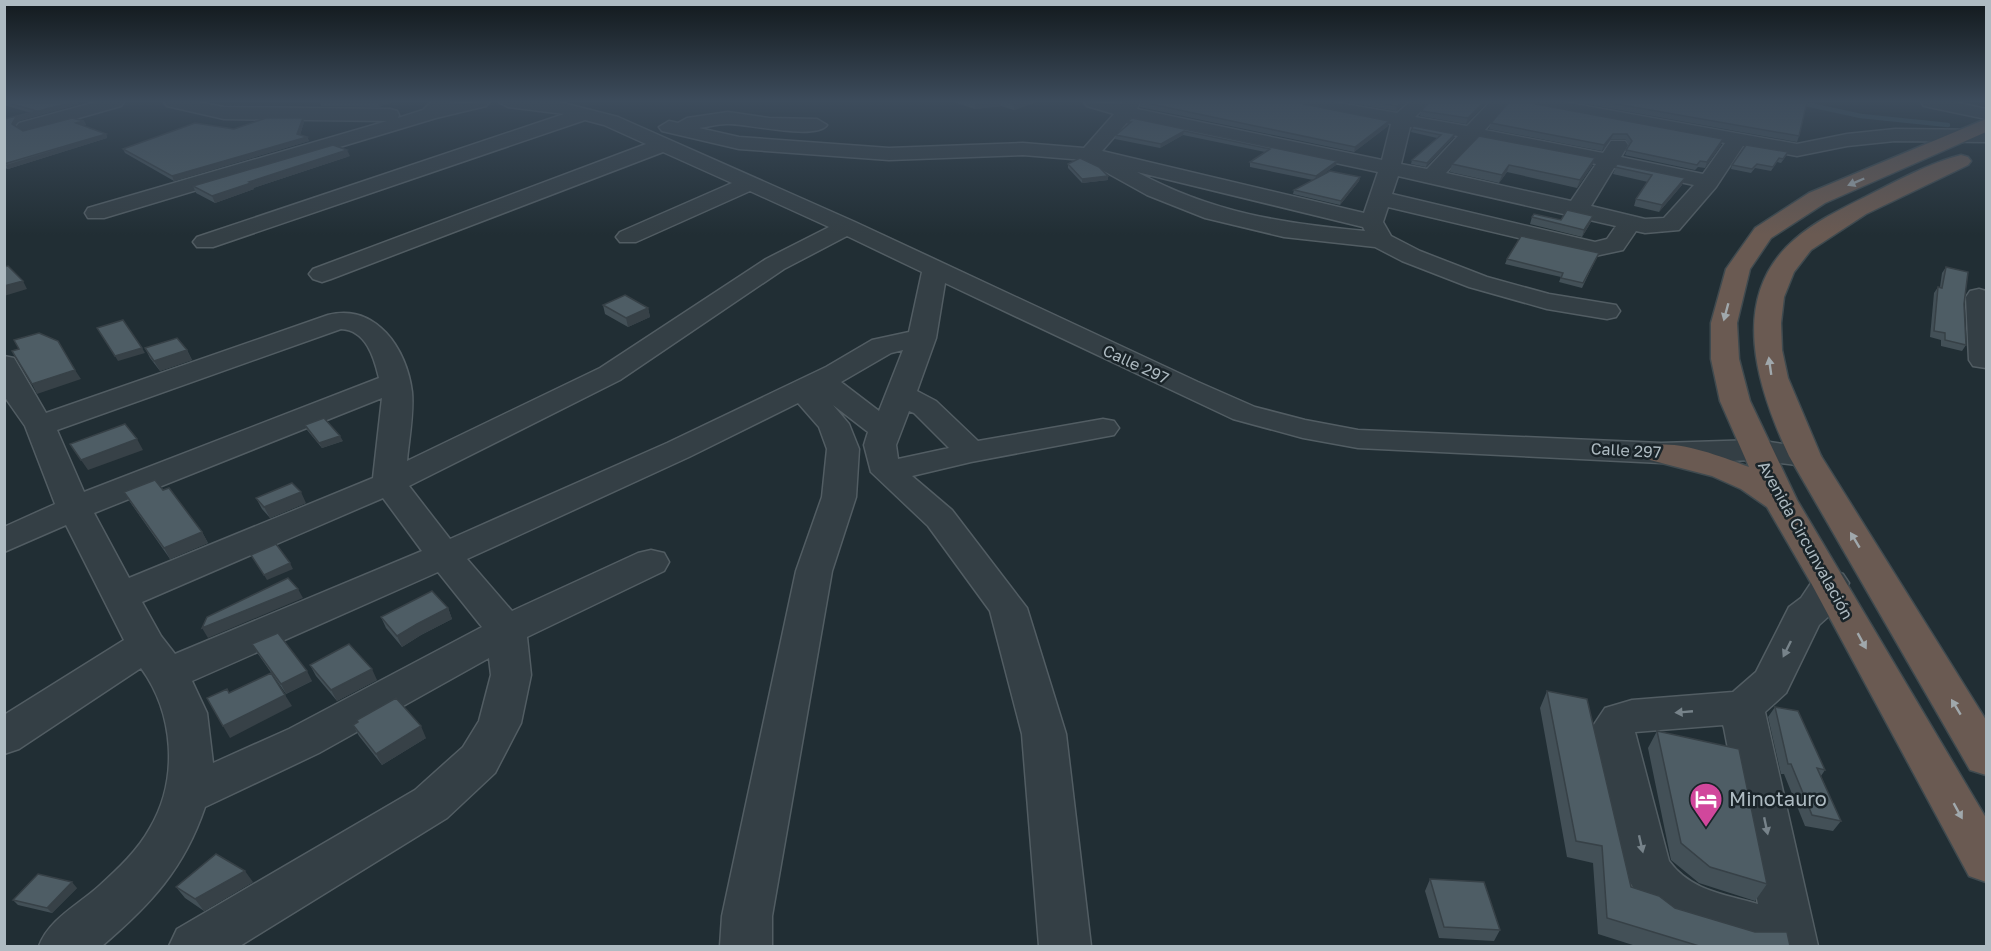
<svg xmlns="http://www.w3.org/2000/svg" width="1991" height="951" font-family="'Golos Text',sans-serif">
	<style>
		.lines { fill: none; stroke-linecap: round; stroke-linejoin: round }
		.stream { stroke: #364f5a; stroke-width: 4.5 }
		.minor-casing { stroke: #525d63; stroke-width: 3 }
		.highway-casing { stroke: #3f4a4f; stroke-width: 3 }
		.minor { fill: #343f45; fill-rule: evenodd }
		.highway { fill: #6a5a52; fill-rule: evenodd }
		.wall { fill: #435057 }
		.shaded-wall { fill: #374147 }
		.building { fill: #4e5d65; stroke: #374147; stroke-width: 1.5 }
		.oneway { fill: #a0a8ac }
		.oneway2 { fill: #77838a }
		.labels { text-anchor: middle; stroke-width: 5; stroke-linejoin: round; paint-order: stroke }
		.street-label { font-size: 16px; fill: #aebbc2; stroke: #1a2429 }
		.near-poi-label { font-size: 20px; fill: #aebbc2; stroke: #1a2429; text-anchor: start }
	</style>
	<rect width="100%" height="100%" fill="#212e34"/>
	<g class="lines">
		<!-- stream -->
		<path class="stream" d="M1796,102L1861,116L1948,125"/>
		<!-- minor casing -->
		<g class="minor-casing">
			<path id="minor" d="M96,102H124L121,106L26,133L16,127L19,123Z
				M164,102H198L224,107L390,109L397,111L399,115L398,118L423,110L431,102H450L449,104L489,102L486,106L436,118L104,218H88L85,213L88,208L387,121L224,119L167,106Z
				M499,102H559L618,117L855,222L1198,382L1255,407L1305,420L1358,430L1661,443L1756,440L1816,449L1821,456L1816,463L1805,466L1756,460L1661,463L1358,448L1303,438L1233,419L945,283L936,338L917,391L936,401L978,441L1103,419L1114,421L1119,428L1114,435L1103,437L971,462L912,476L952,510L1027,608L1066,734L1091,946H1039L1022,734L990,611L928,526L871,472L864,445L868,432L833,405L849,424L859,449L856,497L832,571L772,916V946H720L722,916L796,571L822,497L827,449L819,427L798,403L689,457L467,559L512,611L638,553L651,550L664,553L669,562L664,571L527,637L531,675L521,723L495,773L447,818L240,946H169L177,929L415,790L463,747L479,721L491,675L489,658L319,753L205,807C184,869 151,904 102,946H39C49,919 78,905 99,886C118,869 138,850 150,828C179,779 174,713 141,668L19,749L4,754V715L124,640L66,525L4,552V527L55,504L25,426L4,396V356L14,358L46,413L328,315C376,303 407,349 412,392C414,414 409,439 407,461L600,368L766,259L829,227L750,191L636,242H620L616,237L620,232L732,183L663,152L331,279L322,282L313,279L309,274L313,269L646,144L604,125L585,120L213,247H197L193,242L197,237L564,114L508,107ZM847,236L922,272L909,332L872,340L826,367L667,443L450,539L409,486L620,380L784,269ZM341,329C366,330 374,357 379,378L84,492L57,430ZM903,350L879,411L841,382L891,353ZM382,398L373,478L129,578L94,513ZM909,411L914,413L949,448L898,459L896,445ZM383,498L422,551L175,654L161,636L142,602ZM438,572L482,627L289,729L213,763L207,713L192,681Z
				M1084,102L1121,104L1122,102H1140L1137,109L1382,160L1391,124L1304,107L1295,102H1333L1397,113L1410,102H1426L1424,108L1415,117L1467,126L1490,102H1509L1485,130L1603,153L1611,141H1625L1628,145L1621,157L1703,174L1725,143L1535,107L1526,102H1564L1797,144L1847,134L1895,129L1986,130V142L1895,141L1847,146L1797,156L1743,146L1716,187L1679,230L1645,233L1636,231L1623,250L1595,256L1388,207L1383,222L1391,236L1420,251L1487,277L1549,294L1616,305L1620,311L1616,317L1607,319L1547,309L1469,287L1402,261L1375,247L1284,237L1205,218L1147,195L1084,160L1023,155L889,160L739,149L662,131L659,127L669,121L678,123L687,118L728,112L769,118L817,119L827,125C815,141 746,123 727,124C717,124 708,127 699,128L739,137L889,148L1023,143L1084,148L1114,114L1087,106ZM1130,119L1378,172L1364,213L1102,151ZM1410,127L1458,136L1427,169L1401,164ZM1476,140L1596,164L1571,201L1446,173ZM1614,168L1694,185L1664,218L1645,219L1591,206ZM1137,172L1363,227L1365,231C1281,223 1213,213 1137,172ZM1398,176L1616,226L1607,239L1595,242L1392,194Z
				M1921,102H1955L1986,109V119L1924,106Z
				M1979,289L1986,291V368L1973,366L1969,360L1966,297L1970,291Z
				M1830,570L1843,574L1849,583L1829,616L1819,625L1786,693L1765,712L1818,946H1743L1665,922L1644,906L1623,870L1591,729L1605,708L1632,700L1733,692L1756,672L1789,607L1801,598L1817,574ZM1723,725L1724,728L1758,904C1724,894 1691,891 1669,861L1635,732Z"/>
		</g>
		<!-- highway casing -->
		<g class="highway-casing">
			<path id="highway" d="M1986,119V132L1825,203L1771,238L1750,269L1737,323L1739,359L1750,401L1797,500L1986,818V882L1969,876L1811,583L1767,507L1741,489L1712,476L1650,460L1645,453L1650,446C1677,439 1723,457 1749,467L1720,401L1711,359V323L1726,269L1755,228L1809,193Z
				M1961,155L1968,157L1971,161L1968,165L1866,214L1811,250L1794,272L1784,297L1781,323L1782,350L1788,378L1821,456L1986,720V775L1970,770L1789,456C1758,389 1727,298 1794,240C1814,222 1841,209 1865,197C1895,182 1929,163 1961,155Z"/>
		</g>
		<!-- minor -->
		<use href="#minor" class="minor"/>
		<!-- highway -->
		<use href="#highway" class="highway"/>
	</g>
	<!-- wall -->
	<path class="wall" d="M4,102H77L79,104L18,121L15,126L23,131L84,121L86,125L82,126L106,134L107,138L8,169L4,168V119L31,113L4,105Z
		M320,102H393L379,107L321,106Z
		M954,102H1036L1014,110L1001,106L975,109Z
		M1141,102L1304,104L1389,121L1388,126L1354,152L1140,107Z
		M1345,102H1407L1396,111Z
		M1426,102H1487L1466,124L1420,116L1421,111L1426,105Z
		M1575,102H1807L1799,136L1797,142Z
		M1536,104L1721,145L1705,168L1698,167L1695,170L1625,155L1629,145L1625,139H1611L1602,151L1489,129L1491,123Z
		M303,118L304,122L300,135L307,137L309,141L174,181L125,153L123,149Z
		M1132,118L1337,161L1336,165L1322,175L1360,177L1359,181L1340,205L1293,194L1294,190L1313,180L1250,167V162L1265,152L1183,135L1160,148L1115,139L1116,135L1127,125V122Z
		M1413,126L1454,137L1426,167L1411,164L1412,160L1437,138L1411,132Z
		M350,156L253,188L254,189L215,203L196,193L193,186Z
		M1786,156L1781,163L1777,162L1771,171L1755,168L1751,173L1731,169L1732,165Z
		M1595,158L1592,166L1577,188L1507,172L1499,183L1450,172L1452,164Z
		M1068,164L1108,180L1082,183L1068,168Z
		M1617,164L1682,185L1659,212L1634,206L1636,199L1648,182L1613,174Z
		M1532,217L1561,220L1591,222L1582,237L1530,224Z
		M1599,253L1582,288L1559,282L1561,277L1505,264L1507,259Z
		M1946,267L1964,304L1966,345L1962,351L1941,346V340L1930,337L1934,293L1938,287H1940L1942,273Z
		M603,305L648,308L650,317L628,327L605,314Z
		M145,348L187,350L192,360L160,371L150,358Z
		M305,425L343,441L322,448L307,430Z
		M124,492L202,532L208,543L170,559L130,502Z
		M256,498L306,503L270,518L262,509Z
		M448,608L452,619L421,635L402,647L386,628L381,617Z
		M252,644L312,681L286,694L258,654Z
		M310,665L377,680L337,701L316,676Z
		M1547,691L1631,887L1675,908L1790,946H1636L1598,934L1593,863L1567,857L1540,708Z
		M1775,707L1825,770L1821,776L1841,821L1833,831L1805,826L1784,774H1781L1768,717Z
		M353,725L426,738L382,765L359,736Z
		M1657,731L1767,884L1755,901L1699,883L1671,860L1648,748Z
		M1430,879L1500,930L1494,941L1439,938L1425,891Z
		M253,882L204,911L185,898L176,887Z
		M77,888L52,913L18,905L13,900Z"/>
	<!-- shaded-wall -->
	<path class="shaded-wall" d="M73,102H77L79,104L18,121L14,127L12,124L16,117Z
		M381,102H393L379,107L378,103Z
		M986,102H1001V106L975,109V103Z
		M1020,102H1036L1014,110V104Z
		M1402,102H1407L1396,111L1397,106Z
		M1484,102H1487L1466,124L1468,118Z
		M303,118L304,122L299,138L297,134Z
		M84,121L86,125L78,127L76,123Z
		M1389,121L1388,126L1354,152L1355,147Z
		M1184,131L1183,135L1160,148L1161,144Z
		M106,134L107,138L8,169L6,165Z
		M1455,134L1454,137L1426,167L1427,163Z
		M1613,134L1611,139L1602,151L1604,145Z
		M307,137L309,141L174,181L172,176Z
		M1723,139L1721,145L1705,168L1707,162Z
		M347,150L350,156L253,188L254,189L215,203L212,196L249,182Z
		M1595,158L1592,166L1577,188L1580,180Z
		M1337,161L1336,165L1315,180L1316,176Z
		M1509,165L1507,172L1499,183L1502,175Z
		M1108,176V180L1082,183V179Z
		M1360,177L1359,181L1340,205L1341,201Z
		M1685,178L1682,185L1659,212L1662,205Z
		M1593,216L1591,222L1582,237L1584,230Z
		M23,281L27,289L4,296V286Z
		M648,308L650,317L628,327L626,318Z
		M142,348L145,353L118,361L115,356Z
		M187,350L192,360L160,371L154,361Z
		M75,370L81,379L37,394L32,384Z
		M340,436L343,441L322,448L319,443Z
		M137,439L143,450L88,470L81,460Z
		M301,492L306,503L270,518L264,507Z
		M202,532L208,543L170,559L164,548Z
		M290,563L293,569L267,580L264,575Z
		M298,589L303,598L208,638L202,628Z
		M448,608L452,619L421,635L402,647L397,636L417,624Z
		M372,669L377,680L337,701L331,690Z
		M307,671L312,681L286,694L281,684Z
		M285,695L292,706L230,738L223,726Z
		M421,726L426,738L382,765L376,754Z
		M245,871L253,882L204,911L195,899Z
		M72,882L77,888L52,913L47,908Z"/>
	<!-- building -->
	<path class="building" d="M4,102H73L16,117L12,124L23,131L72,118L84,121L76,123L106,134L4,164V119L37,111Z
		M320,102H381L378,103Z
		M1007,102H1020L1014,104Z
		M1141,102H1300L1304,104L1389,121L1355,147Z
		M1375,102H1402L1397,106Z
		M1427,102H1484L1468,118L1421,111L1427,104Z
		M1509,102H1531L1536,104L1723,139L1707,162L1700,161L1697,165L1626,150L1632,141L1627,134H1613L1604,145L1491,123Z
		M1605,102H1807L1799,136Z
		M266,118H303L297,134L307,137L172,176L123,149L195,123L234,129Z
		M1132,118L1337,161L1316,176L1250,162L1270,149L1184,131L1161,144L1116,135L1131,122H1127Z
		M1413,126L1455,134L1427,163L1412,160L1441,135L1412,129Z
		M1479,136L1595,158L1580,180L1509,165L1502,175L1452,164Z
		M333,145L347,150L249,182L251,183L212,196L193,186Z
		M1746,145L1788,152L1783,159L1779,158L1773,167L1757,164L1752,169L1732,165Z
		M1080,158L1099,167L1108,176L1082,179L1068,164Z
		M1617,164L1685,178L1662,205L1636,199L1652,175L1615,167Z
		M1330,171L1360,177L1341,201L1294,190Z
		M1567,210L1593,216L1584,230L1532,217L1534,214L1561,220Z
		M1521,236L1599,253L1583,283L1561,278L1563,273L1507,259Z
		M8,266L23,281L4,286V267Z
		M1946,267L1968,272L1964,304L1966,345L1945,340V333L1934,331L1938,287L1942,288Z
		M625,295L648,308L626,318L603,305Z
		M123,320L142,348L115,356L97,328Z
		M39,333L58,341L75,370L32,384L12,351L19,349L14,340Z
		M177,338L187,350L154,361L145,348Z
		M324,418L340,436L319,443L305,425Z
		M125,424L137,439L81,460L70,444Z
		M155,480L163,490L169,488L202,532L164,548L124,492Z
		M292,483L301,492L264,507L256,498Z
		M276,544L290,563L264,575L251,555Z
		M288,578L298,589L202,628L207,617Z
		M432,591L448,608L417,624L397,636L381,617Z
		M278,633L307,671L281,684L252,644Z
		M349,644L372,669L331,690L310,665Z
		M271,673L285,695L223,726L207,698L227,689L229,693Z
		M1547,691L1587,699L1631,887L1659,896L1675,908L1755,932H1787L1790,946H1699L1607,918L1602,846L1576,841Z
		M396,698L421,726L376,754L353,725L358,722L357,720Z
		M1775,707L1798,711L1825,770L1817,768L1841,821L1812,815L1791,764H1788Z
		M1657,731L1739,749L1767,884L1710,867L1681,843Z
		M216,854L245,871L195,899L176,887Z
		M38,874L72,882L47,908L13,900Z
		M1430,879L1484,882L1500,930L1444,927Z"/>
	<!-- one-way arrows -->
	<defs><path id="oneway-solid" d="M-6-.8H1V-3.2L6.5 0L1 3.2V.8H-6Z" transform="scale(1.5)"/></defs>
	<g class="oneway">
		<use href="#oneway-solid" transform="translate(1856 182) rotate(157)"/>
		<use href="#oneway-solid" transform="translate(1726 312) rotate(105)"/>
		<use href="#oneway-solid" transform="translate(1770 366) rotate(-98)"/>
		<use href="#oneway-solid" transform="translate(1855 540) rotate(-121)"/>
		<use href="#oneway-solid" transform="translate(1862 641) rotate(61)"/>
		<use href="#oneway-solid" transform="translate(1956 707) rotate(-121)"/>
		<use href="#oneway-solid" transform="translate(1958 811) rotate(61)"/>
	</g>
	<g class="oneway2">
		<use href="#oneway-solid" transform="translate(1787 649) rotate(116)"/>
		<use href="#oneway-solid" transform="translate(1684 712) rotate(175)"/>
		<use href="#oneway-solid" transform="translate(1766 826) rotate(78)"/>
		<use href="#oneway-solid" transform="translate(1641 844) rotate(77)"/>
	</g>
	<!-- sky -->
	<linearGradient id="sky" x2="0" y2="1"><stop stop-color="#12191d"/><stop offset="0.43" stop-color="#3d4c5c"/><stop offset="1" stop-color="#3d4c5c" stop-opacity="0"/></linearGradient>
	<rect width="1991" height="235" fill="url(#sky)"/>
	<!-- icons -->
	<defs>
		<g id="hotel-pin" transform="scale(1.725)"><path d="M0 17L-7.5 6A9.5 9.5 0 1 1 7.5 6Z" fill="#d1479c" stroke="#1a2429"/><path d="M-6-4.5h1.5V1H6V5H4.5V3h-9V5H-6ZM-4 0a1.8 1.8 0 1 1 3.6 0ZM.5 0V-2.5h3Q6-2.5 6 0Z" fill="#fff"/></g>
	</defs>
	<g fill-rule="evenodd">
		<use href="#hotel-pin" x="1706" y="799"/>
	</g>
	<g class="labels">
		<!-- street labels -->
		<g class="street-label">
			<text transform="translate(1136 364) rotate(25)" y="6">Calle 297</text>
			<text transform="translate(1626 450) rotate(3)" y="6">Calle 297</text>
			<text transform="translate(1806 540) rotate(61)" y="6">Avenida Circunvalación</text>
		</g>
		<!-- near-poi labels -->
		<g class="near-poi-label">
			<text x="1729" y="806">Minotauro</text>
		</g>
	</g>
	<!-- border -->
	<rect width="1991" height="951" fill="none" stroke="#aebbc2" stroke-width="12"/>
</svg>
